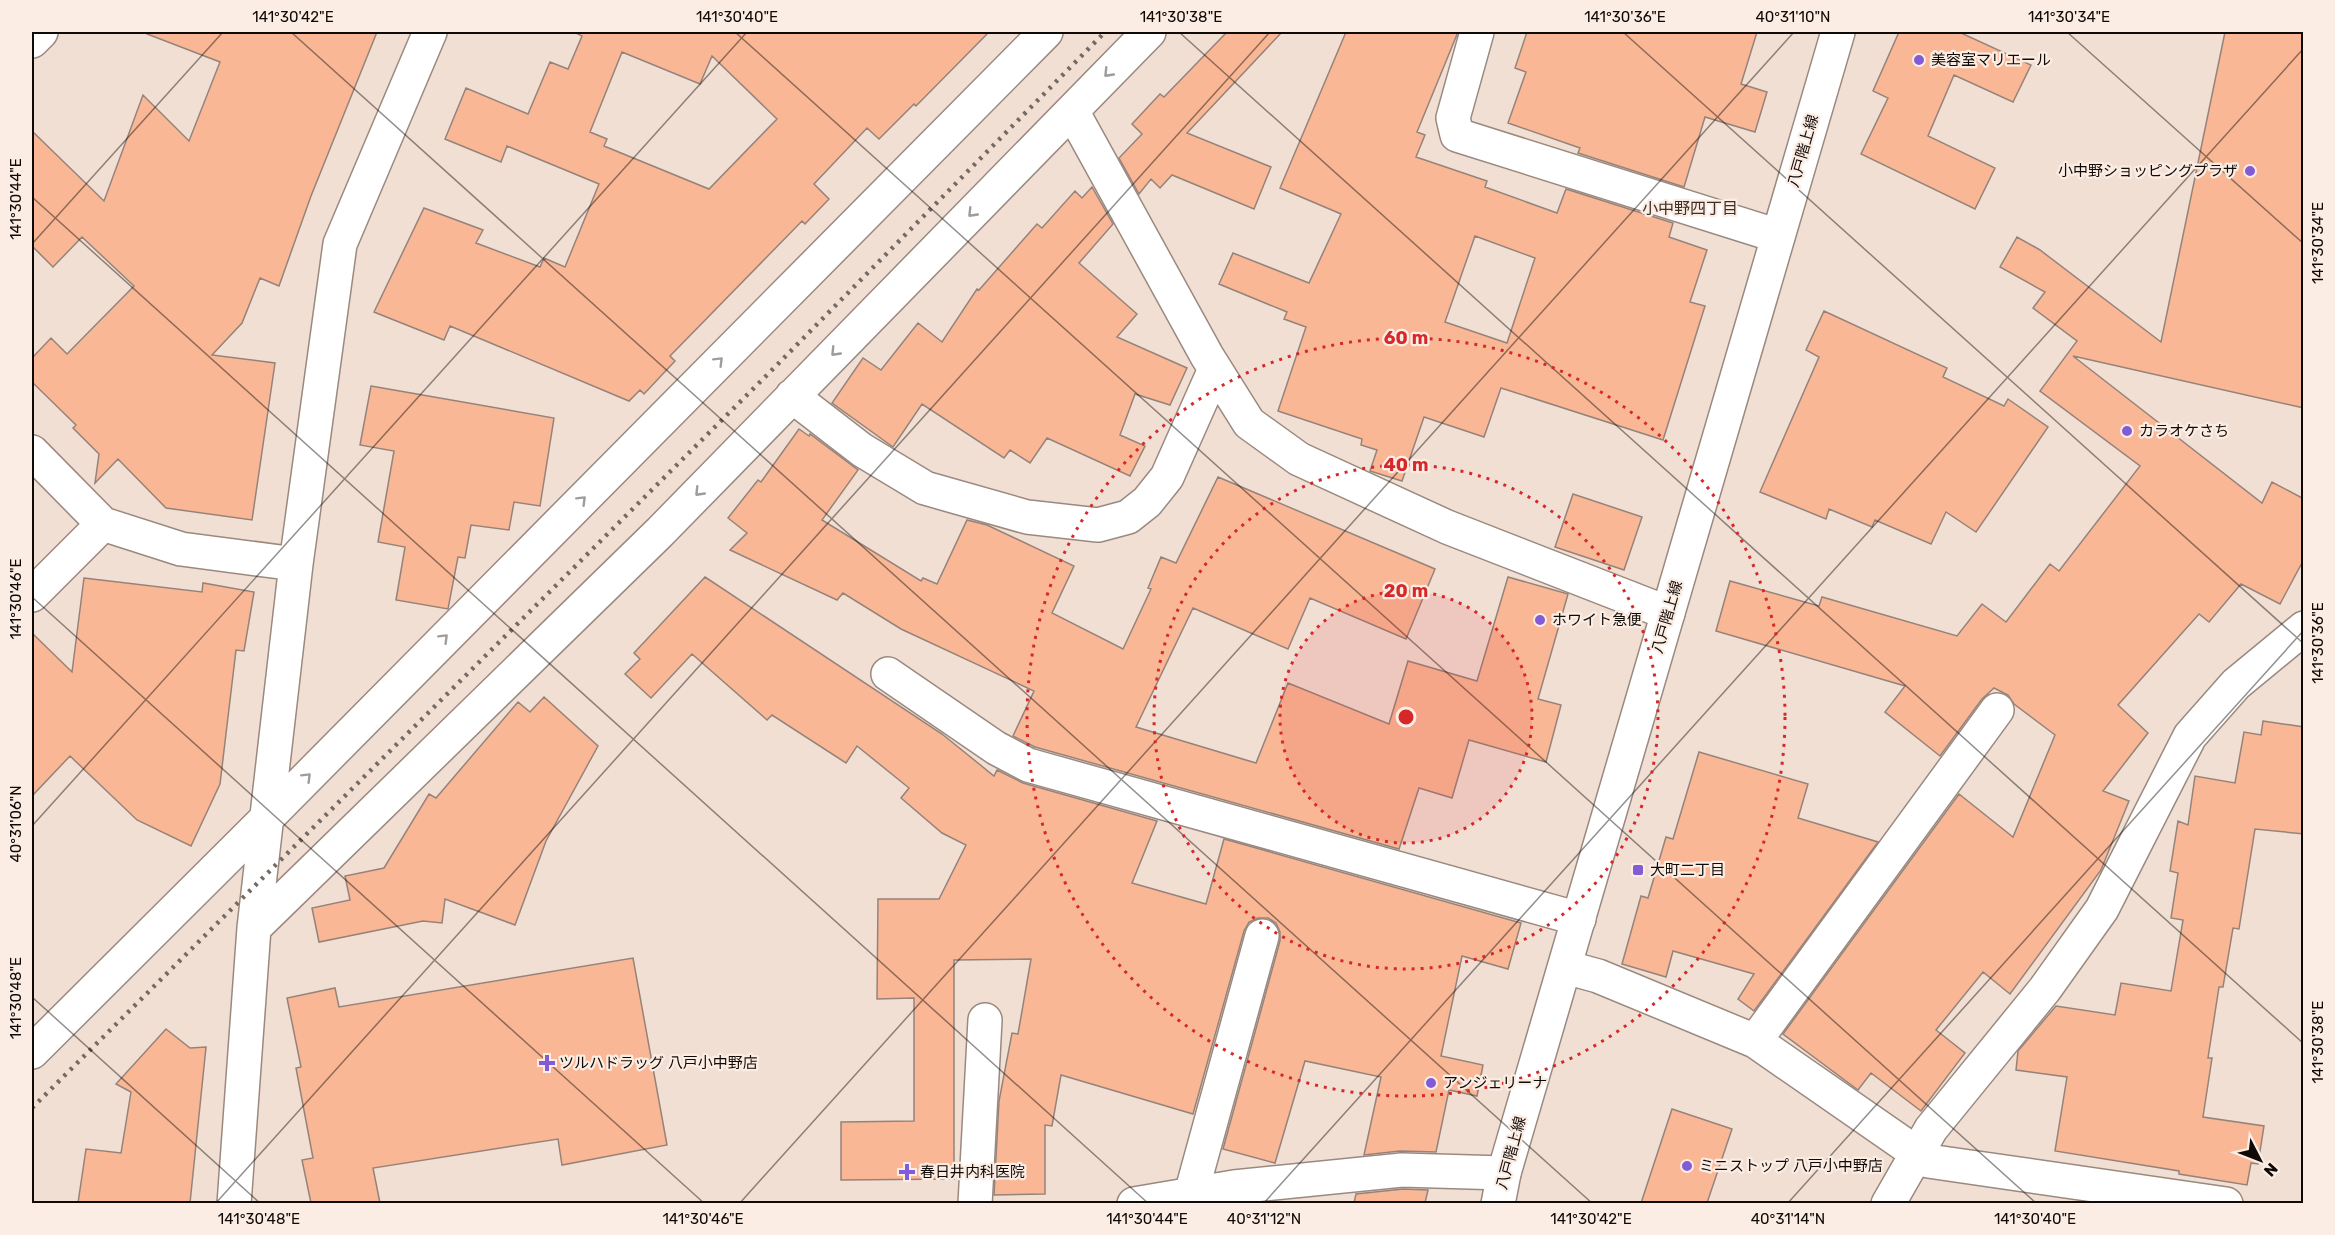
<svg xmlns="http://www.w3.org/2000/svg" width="2335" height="1235" font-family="Rubik,'Noto Sans JP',sans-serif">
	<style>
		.building { fill: #fab796; stroke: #95837a; stroke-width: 1.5; fill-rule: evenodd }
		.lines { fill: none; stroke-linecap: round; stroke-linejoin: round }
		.minor-casing { stroke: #9a897f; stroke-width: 36 }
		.major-casing { stroke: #9a897f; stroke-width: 36 }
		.minor { stroke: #fff; stroke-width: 33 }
		.major { stroke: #fff; stroke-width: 33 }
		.rail { stroke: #756963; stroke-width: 4.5; stroke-dasharray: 3 6; stroke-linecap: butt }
		.oneway { stroke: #9f9d9c }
		.ticks { fill: none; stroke: #100a07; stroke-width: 1.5; stroke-opacity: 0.45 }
		.ring { fill: none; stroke: #d62828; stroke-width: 3; stroke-dasharray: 3 6 }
		.poi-dot { fill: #815cd6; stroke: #fcede4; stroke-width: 2 }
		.labels { text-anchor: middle; stroke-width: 4.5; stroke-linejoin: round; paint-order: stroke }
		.poi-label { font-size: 15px; fill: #100a07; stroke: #fcede4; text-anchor: start }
		.street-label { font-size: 15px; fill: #100a07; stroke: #fcede4 }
		.neighbourhood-label { font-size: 16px; fill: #3d2e26; stroke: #fcede4 }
		.centre { fill: #d62828; stroke: #fcede4; stroke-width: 3 }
		.ring-label { font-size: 18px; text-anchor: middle; font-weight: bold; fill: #d62828; stroke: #fcede4; stroke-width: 4.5; stroke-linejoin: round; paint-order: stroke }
		.neatline { fill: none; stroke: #100a07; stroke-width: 2 }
		.ticks-label { font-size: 15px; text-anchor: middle; fill: #100a07 }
	</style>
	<rect width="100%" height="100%" fill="#f2dfd4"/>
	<!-- building -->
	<path class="building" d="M147,32H377L311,196L279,286L260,278L242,323L212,355L275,363L252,520L166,508L118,459L95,483L99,454L73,428L76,425L32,382V358L51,338L67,354L134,286L82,237L53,267L32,246V131L104,201L143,95L189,141L220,62L147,34Z
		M574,32H989L916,106L914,104L879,139L867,128L814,184L829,199L805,224L802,221L670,356L675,361L644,394L640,390L629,401L450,326L444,340L374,312L424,208L483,230L476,243L540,267L544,258L565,267L599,184L507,146L501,162L445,139L466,88L528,114L550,62L568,69L582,36ZM622,52L700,84L712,56L777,119L709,189L604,146L607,139L590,132Z
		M1227,32H1282L1187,133L1271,167L1254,209L1172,175L1160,188L1151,179L1139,194L1119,158L1142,134L1132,124L1160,94L1164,97Z
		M1346,32H1458L1417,132L1425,135L1416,157L1487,181L1485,187L1557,213L1566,189L1673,223L1669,237L1707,250L1690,302L1705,306L1663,440L1501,388L1484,437L1424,417L1402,481L1370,471L1377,450L1361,445L1362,439L1278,411L1306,327L1284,319L1287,312L1219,284L1233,253L1309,283L1341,214L1280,188ZM1475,236L1535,258L1507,343L1445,322Z
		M1527,32H1757L1741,84L1767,92L1755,132L1705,117L1684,187L1578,153L1580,148L1508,123L1526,72L1515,68Z
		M1899,32H1959L2031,65L2013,102L1954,75L1928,136L1995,168L1975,209L1861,154L1888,98L1873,91Z
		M2225,32H2304V408L2073,356L2262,503L2272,482L2304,499V559L2280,604L2241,584L2209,622L2199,614L2118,705L2148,733L2103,791L2129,801L2101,870L2010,994L1983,972L1936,1030L1965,1053L1921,1111L1871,1073L1858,1090L1783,1034L1959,794L2013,837L2055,735L2014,704L2008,695L1994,688L1982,699L1940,756L1885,712L1905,686L1716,631L1730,581L1819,606L1822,597L1957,636L1982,604L2006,622L2050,564L2059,571L2140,466L2040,391L2077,341L2033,308L2045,292L2000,267L2017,237L2040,250L2161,342Z
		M1092,187L1113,224L1079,263L1137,314L1117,337L1187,368L1170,405L1135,394L1120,435L1145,446L1130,476L1047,438L1030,463L1010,450L1004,458L922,404L893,447L832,403L863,358L881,370L918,323L942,342L977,289L979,290L1037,224L1042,228L1075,191L1082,198Z
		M1824,311L1947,368L1943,377L2004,406L2008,399L2048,427L1976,532L1946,512L1931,544L1875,520L1872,527L1829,509L1826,519L1760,492L1819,357L1806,350Z
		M371,386L554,418L540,506L514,502L509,530L471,525L465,558L458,557L448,609L396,600L405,547L378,542L394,451L360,445Z
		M799,429L809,436L810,434L858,470L822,520L921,581L923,578L937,584L967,520L987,525L1074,566L1052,613L1123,649L1151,589L1148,588L1161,557L1176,563L1218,477L1435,569L1406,639L1310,598L1288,649L1193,608L1136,727L1256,763L1288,683L1389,724L1408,661L1477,681L1508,577L1568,594L1538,699L1561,705L1546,762L1469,740L1452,798L1419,788L1399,849L1035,747L1013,736L1034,691L901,629L843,593L837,600L730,550L747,533L728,518L758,480L761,482Z
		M1573,494L1642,517L1624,570L1555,547Z
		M705,577L942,734L994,776L997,770L1023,783L1157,821L1132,883L1206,904L1224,839L1521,923L1508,969L1462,956L1441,1056L1483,1065L1477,1096L1449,1090L1436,1152L1400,1151L1364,1155L1381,1077L1305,1061L1275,1163L1223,1149L1280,941V932L1276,923L1268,918H1258L1249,922L1244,931L1193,1114L1061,1075L1052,1126L1045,1125V1194L994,1195L999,1101L1012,1033L1018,1034L1031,959L954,960V1179L841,1180V1122L914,1121V998L877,999L878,899H939L966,845L942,833L901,798L909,788L857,746L846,763L772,715L767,720L692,654L651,698L625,674L640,659L634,653Z
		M84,578L202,592L203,583L254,592L244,651L236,650L220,784L191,846L137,820L70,756L32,796V633L72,672Z
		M544,697L598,746L546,841L515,925L445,899L442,923L423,921L319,942L312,908L350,900L345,876L384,868L429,794L436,798L518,702L530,712Z
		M2263,721L2304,727V834L2255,829L2239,929L2233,928L2223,987H2219L2208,1058H2212L2203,1117L2264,1126L2258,1164L2251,1163L2247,1185L2179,1174V1171L2055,1151L2067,1077L2016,1070L2018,1051L2056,1006L2115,1015L2121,983L2171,991L2183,920L2171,918L2178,873L2170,871L2178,821L2188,825L2195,776L2235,783L2244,732L2261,735Z
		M1699,752L1808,784L1798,818L1878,842L1754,1011L1738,999L1754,974L1673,951L1666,977L1622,964L1641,896L1648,898L1666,837L1673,839Z
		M633,958L667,1145L562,1165L558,1139L373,1168L380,1203H311L302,1160L313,1158L296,1068L301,1067L287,998L335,988L339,1007Z
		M166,1029L190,1048L206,1047L190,1203H78L86,1149L121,1153L131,1092L116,1084Z
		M1672,1109L1732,1129L1707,1203H1641Z
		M1403,1189L1428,1190L1425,1203H1354L1356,1194Z"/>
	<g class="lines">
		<!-- minor casing -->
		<g class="minor-casing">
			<path id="minor" d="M1477,32L1453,118L1457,135L1778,236
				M32,41L41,32
				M1072,111L1207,356L1249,423L1299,459L1447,527L1668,613
				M792,396L862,450L925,488L1027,517L1098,525L1128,517L1147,502L1167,477L1215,369
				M32,452L103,524L181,549L296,564
				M32,595L103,524
				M888,674L996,748L1028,765L1579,919
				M254,928L660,532L1149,32
				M1565,967L1598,976L1755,1041L1928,1161L2226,1204
				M1755,1041L1997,710
				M32,1052L266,819L1046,32
				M1191,1194L1262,936
				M234,1204L254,928L296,564L340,244L430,32
				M975,1204L985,1020
				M1134,1204L1234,1187L1402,1170L1504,1173
				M1888,1204L1931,1129L2045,989L2102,909L2190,736L2236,684L2304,628"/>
		</g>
		<!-- major casing -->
		<g class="major-casing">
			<path id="major" d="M1498,1204L1504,1173L1838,32"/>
		</g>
		<!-- minor -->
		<use href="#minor" class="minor"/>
		<!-- major -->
		<use href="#major" class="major"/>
		<!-- rail -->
		<path class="rail" d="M32,1108L771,371L1105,32"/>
	</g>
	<!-- one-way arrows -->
	<defs><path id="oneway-chevron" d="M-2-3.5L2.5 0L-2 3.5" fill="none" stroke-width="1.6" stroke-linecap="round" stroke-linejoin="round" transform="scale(1.5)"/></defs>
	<g class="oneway">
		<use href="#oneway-chevron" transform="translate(1108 73) rotate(134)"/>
		<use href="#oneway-chevron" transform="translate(972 213) rotate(134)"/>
		<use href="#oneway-chevron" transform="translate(835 352) rotate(134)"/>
		<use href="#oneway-chevron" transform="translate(719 361) rotate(-45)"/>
		<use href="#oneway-chevron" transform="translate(699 492) rotate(134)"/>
		<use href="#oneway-chevron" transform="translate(582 500) rotate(-45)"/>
		<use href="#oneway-chevron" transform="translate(444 638) rotate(-45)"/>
		<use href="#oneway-chevron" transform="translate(307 777) rotate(-45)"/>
	</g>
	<!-- ticks -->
	<path class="ticks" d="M291,32L1593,1204M735,32L2037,1204M1179,32L2304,1044M1623,32L2304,644M2067,32L2304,244M32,197L1149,1204M32,244L223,32M32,597L705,1204M32,826L747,32M32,997L261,1204M215,1204L1270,32M739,1204L1794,32M1263,1204L2304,48M1787,1204L2304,630"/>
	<!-- distance rings -->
	<circle cx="1406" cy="717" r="126" fill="#d62828" fill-opacity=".12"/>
	<g class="ring">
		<circle cx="1406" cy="717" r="126"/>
		<circle cx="1406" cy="717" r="252"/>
		<circle cx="1406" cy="717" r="379"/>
	</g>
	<!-- markers -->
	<g class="poi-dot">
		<circle cx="1919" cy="60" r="6"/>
		<circle cx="2250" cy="171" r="6"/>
		<circle cx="2127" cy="431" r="6"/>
		<circle cx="1540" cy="620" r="6"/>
		<rect x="1632" y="864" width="12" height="12" rx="3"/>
		<path d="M544 1054h6v6h6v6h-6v6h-6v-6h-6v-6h6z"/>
		<circle cx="1431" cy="1083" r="6"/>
		<circle cx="1687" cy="1166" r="6"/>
		<path d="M904 1163h6v6h6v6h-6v6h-6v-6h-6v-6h6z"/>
	</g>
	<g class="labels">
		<!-- poi labels -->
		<g class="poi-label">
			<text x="1931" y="65">美容室マリエール</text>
			<text x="2238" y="176" text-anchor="end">小中野ショッピングプラザ</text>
			<text x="2139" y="436">カラオケさち</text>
			<text x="1552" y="625">ホワイト急便</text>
			<text x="1650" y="875">大町二丁目</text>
			<text x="559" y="1068">ツルハドラッグ 八戸小中野店</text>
			<text x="1443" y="1088">アンジェリーナ</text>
			<text x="1699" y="1171">ミニストップ 八戸小中野店</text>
			<text x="920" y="1177">春日井内科医院</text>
		</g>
		<!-- street labels -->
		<g class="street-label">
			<text transform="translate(1803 151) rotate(-74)" y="5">八戸階上線</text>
			<text transform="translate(1667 617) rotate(-74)" y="5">八戸階上線</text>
			<text transform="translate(1511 1153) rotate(-75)" y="5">八戸階上線</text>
		</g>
		<!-- neighbourhood labels -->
		<g class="neighbourhood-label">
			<text x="1690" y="214">小中野四丁目</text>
		</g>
	</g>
	<circle cx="1406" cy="717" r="9" class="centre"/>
	<g class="ring-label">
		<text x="1406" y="344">60 m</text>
		<text x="1406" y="471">40 m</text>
		<text x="1406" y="597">20 m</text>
	</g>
	<!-- border -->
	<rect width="2335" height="1235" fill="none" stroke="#fcede4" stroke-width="66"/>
	<!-- north arrow -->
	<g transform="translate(2260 1160) rotate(132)" stroke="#fcede4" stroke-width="4.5" paint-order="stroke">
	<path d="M0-4.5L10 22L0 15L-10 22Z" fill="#100a07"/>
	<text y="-9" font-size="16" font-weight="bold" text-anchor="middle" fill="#100a07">N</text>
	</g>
	<rect x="33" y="33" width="2269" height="1169" class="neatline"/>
	<g class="ticks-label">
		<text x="293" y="22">141°30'42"E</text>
		<text x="737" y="22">141°30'40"E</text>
		<text x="1181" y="22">141°30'38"E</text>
		<text x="1625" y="22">141°30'36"E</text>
		<text x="1793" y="22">40°31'10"N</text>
		<text x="2069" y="22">141°30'34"E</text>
		<text transform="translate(16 199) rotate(-90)" y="5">141°30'44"E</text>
		<text transform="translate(2318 243) rotate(-90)" y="5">141°30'34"E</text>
		<text transform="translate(16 599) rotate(-90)" y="5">141°30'46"E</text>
		<text transform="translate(2318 643) rotate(-90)" y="5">141°30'36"E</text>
		<text transform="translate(16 824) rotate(-90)" y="5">40°31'06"N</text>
		<text transform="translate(16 998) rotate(-90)" y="5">141°30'48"E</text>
		<text transform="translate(2318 1042) rotate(-90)" y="5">141°30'38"E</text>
		<text x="259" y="1224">141°30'48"E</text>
		<text x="703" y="1224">141°30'46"E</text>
		<text x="1147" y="1224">141°30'44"E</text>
		<text x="1264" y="1224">40°31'12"N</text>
		<text x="1591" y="1224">141°30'42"E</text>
		<text x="1788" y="1224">40°31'14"N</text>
		<text x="2035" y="1224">141°30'40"E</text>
	</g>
</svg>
